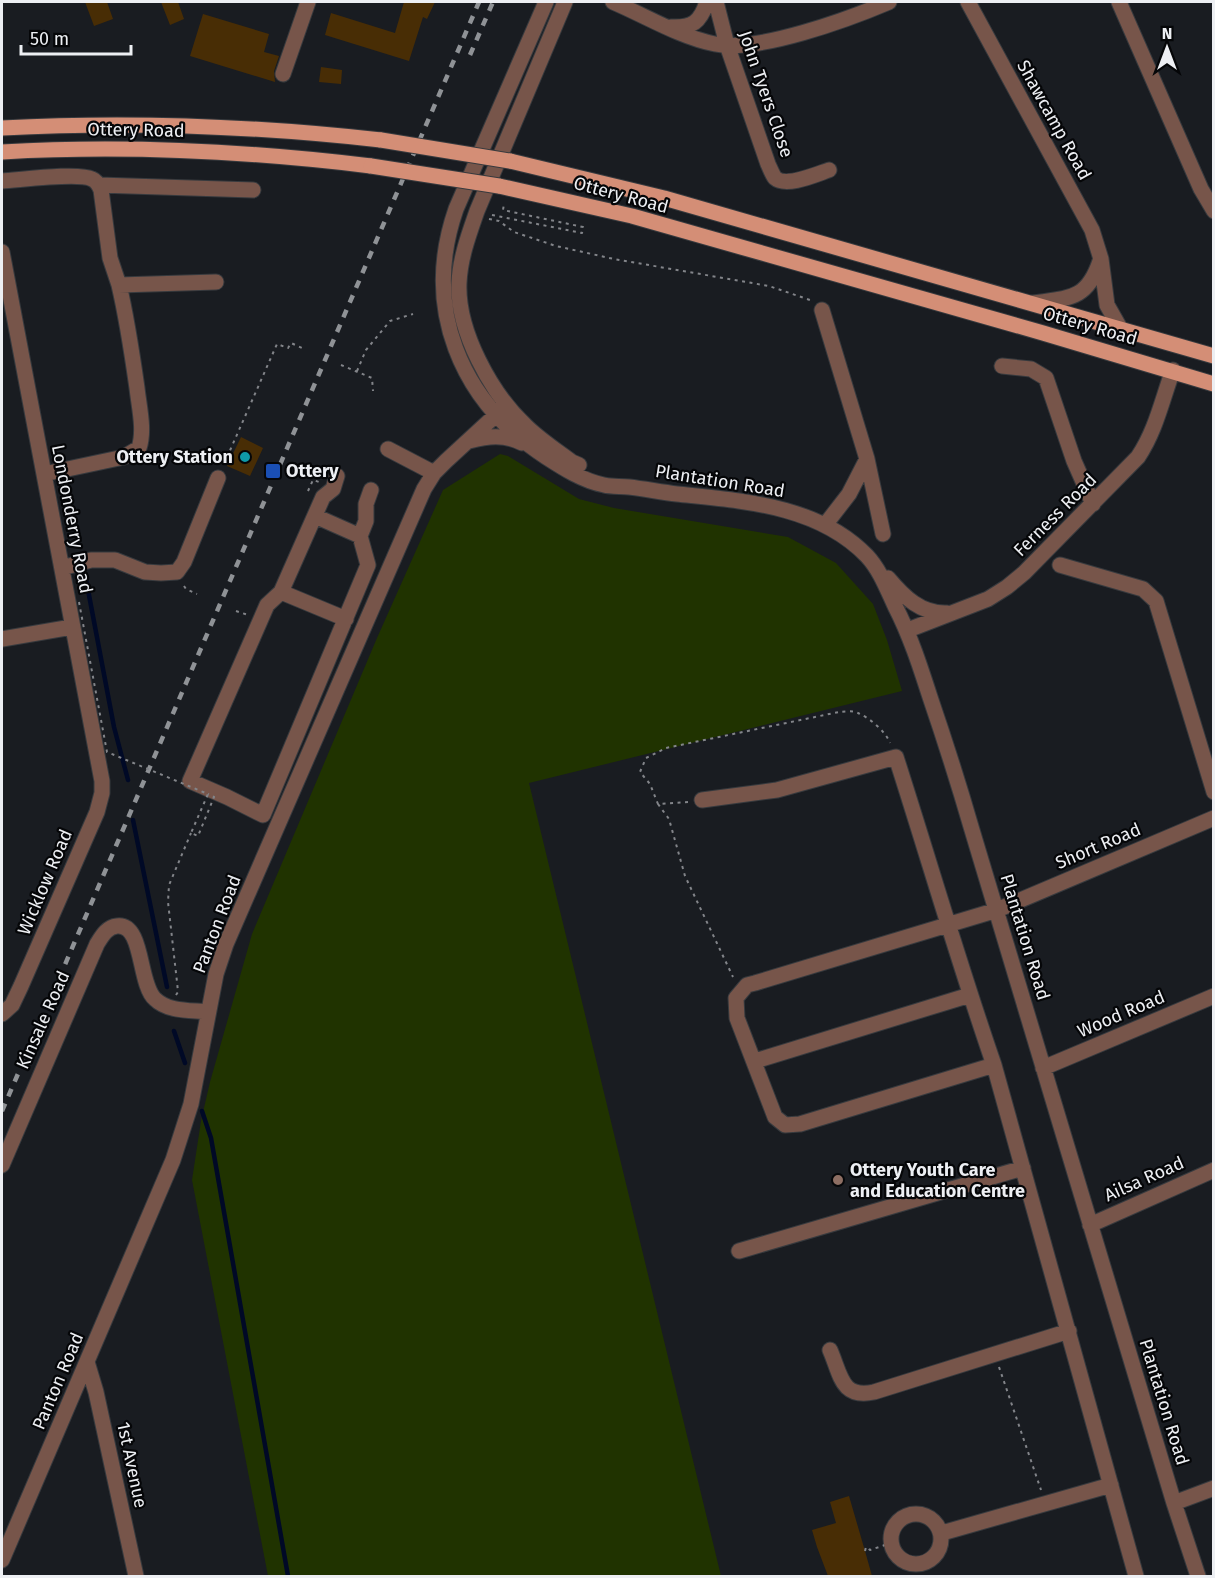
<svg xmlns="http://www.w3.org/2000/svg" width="1215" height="1578" font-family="'Fira Sans',sans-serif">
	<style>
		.green { fill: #203300 }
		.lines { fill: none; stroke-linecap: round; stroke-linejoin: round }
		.stream { stroke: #000926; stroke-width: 4.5 }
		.building { fill: #482d05 }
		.minor-casing { stroke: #373a3e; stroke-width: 17 }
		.major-casing { stroke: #373a3e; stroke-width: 17 }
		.path { stroke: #83858a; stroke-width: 2; stroke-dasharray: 3 4.5; stroke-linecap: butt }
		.minor { stroke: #77554a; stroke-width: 15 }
		.major { stroke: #d48e76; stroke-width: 15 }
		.rail { stroke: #8f9296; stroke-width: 4.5; stroke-dasharray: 8 8; stroke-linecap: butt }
		.major-bridge-casing { stroke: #373a3e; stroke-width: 17; stroke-linecap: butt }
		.path-bridge { stroke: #83858a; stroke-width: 2; stroke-dasharray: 3 4.5; stroke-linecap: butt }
		.major-bridge { stroke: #d48e76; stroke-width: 15 }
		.culture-dot { fill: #0f9aa8; stroke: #050608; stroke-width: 2 }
		.transit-dot { fill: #1a4fb4; stroke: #050608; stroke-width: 2 }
		.education-dot { fill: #8d6e63; stroke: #050608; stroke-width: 2 }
		.labels { text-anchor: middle; stroke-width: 4.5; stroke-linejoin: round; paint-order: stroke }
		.street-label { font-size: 18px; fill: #edeff3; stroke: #050608 }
		.poi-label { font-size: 18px; font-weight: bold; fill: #edeff3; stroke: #050608; text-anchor: start }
	</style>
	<rect width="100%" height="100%" fill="#191c21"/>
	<!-- green -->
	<path class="green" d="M500,454L508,456L579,499L614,508L788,537L836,563L873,604L887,640L902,691L529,783L721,1576H268L192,1180L201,1121L210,1082L252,934L377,638L443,490Z"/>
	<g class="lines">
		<!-- stream -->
		<path class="stream" d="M85,574L114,727L128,780
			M133,820L167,987
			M174,1031L185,1063
			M202,1111L211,1138L288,1576"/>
	</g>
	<!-- building -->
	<path class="building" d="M85,2H107L113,19L94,26Z
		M161,2H178L184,19L170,25Z
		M404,2H435L427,19L423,17L409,61L325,35L331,13L395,33Z
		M203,14L269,34L264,52L279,56L274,71L275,82L190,56Z
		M321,67L342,70L341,84L319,82Z
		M241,437L263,448L250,476L227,466Z
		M849,1496L865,1551L872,1576H828L817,1547L812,1530L836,1523L830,1502Z"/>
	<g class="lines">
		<!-- minor casing -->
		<g class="minor-casing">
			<path id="minor" d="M546,2L456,209C422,307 459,400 546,457C563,468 583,481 604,485C612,487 621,486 629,487C645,489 661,492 677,494C743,501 818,505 867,556C880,570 887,589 895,606C910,635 920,666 930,697C945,741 959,785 972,830C1041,1054 1106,1279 1174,1503L1198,1576
				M565,2L477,211C469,234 460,258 459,283C457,331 491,393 525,425C539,439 556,450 572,462L579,465
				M613,2C646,16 680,37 715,44C757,53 849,19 889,2
				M716,2L727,45L768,164C770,168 772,174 775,178C786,188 817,174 829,170
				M968,2L1092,230L1101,259L1107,305L1120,328
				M1119,2L1201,189L1214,211
				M671,27C693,28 700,22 707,2
				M283,74L308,2
				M2,181C20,180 78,172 92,179C97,181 99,185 101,190L110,258L119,285L216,282
				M99,185L253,190
				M2,252L102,781V793L97,812L21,986L12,1005L2,1014
				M1033,303C1069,298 1087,300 1100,261
				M822,310L867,459L883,534
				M1002,366L1031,369L1046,378L1074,461L1093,504
				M469,441C488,436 504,434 522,443
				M388,449L434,473
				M44,474L124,457L139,448C145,430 139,407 137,388C132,353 127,319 119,285
				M337,476L333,489L323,497L281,592L267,605L190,781L227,797L263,815L368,565L360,536L366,521V504L371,490
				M315,516L360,536
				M825,525L849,494L867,459
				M1060,565L1143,589L1156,601L1214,792
				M62,568L91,560H115L145,572L161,573L177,572L184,562L218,478
				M888,578C904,597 921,614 947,613
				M281,592L346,619
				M908,630L988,599L1007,587L1024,573L1138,457C1156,430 1162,400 1173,370
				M2,639L72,627
				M702,800L777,790L896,757C929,860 959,964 994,1065L1136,1576
				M755,1061L970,995
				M994,1065L800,1124L785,1125L775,1117L737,1018L736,998L747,985L755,983L997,910L1214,818
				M1043,1068L1214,996
				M2,1165L97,944C102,936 107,927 117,926C144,923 138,984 155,999C168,1012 191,1010 208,1012
				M1090,1225L1214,1170
				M739,1251L1023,1168
				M830,1350C841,1375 841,1399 874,1392L1069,1331
				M87,1362L96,1392L136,1576
				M1174,1503L1214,1488
				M891 1539a25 25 0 1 1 50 0a25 25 0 1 1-50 0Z
				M942,1533L1111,1485
				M2,1560L173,1160L191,1104L216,974L226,944L424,489L434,473L446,461L497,414L510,409"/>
		</g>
		<!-- major casing -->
		<g class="major-casing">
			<path id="major" d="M2,128C129,121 255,126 381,140
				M2,152C125,145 248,151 371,166
				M510,161L664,198L1214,356
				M499,186L632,216L1043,333L1214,384"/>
		</g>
		<!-- path -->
		<path class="path" d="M492,215L582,233L583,227L503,210L504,204
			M489,219L499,221L514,232L556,246L614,259L769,286L810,300
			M341,365L372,378L373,391
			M357,371L366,350L390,321L413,314
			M224,464L277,344L288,348L291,343L302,348
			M308,491L313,480L319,482
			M184,586L186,589L197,594
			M236,611L248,615
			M688,802L658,804L650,784L640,772L646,758L666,748L839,712C845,712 853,710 858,713C870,718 886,732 890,743
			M658,804L669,819L685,876L733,977
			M176,995L178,992L177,982L168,902L169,885L191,833
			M999,1367L1041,1490
			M865,1551L866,1547L870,1550L891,1543"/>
		<!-- minor -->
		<use href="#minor" class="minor"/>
		<!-- major -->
		<use href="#major" class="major"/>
		<!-- rail -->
		<path class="rail" d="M470,55L493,2
			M2,1111L479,2"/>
		<!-- major-bridge casing -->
		<g class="major-bridge-casing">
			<path id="major-bridge" d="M381,140L510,161
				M371,166L499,186"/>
		</g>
		<!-- path-bridge -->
		<path class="path-bridge" d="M79,602L107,752L208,794L191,833L198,836L214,797L208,794"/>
		<!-- major-bridge -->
		<use href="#major-bridge" class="major-bridge"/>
	</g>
	<!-- markers -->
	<circle class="culture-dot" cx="245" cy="457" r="6"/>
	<rect class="transit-dot" x="265" y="463" width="16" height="16" rx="3"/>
	<circle class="education-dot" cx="838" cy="1180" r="6"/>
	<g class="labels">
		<!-- street labels -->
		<g class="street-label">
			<text transform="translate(766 94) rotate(71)" y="6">John Tyers Close</text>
			<text transform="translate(1054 120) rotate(61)" y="6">Shawcamp Road</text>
			<text transform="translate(136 130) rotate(1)" y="6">Ottery Road</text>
			<text transform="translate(621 195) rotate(15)" y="6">Ottery Road</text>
			<text transform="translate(1090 326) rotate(16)" y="6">Ottery Road</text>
			<text transform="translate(720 481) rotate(9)" y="6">Plantation Road</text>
			<text transform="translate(1055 515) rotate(-45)" y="6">Ferness Road</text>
			<text transform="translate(72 519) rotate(79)" y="6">Londonderry Road</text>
			<text transform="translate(1098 846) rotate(-23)" y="6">Short Road</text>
			<text transform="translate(45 882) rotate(-67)" y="6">Wicklow Road</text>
			<text transform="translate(217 924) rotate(-69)" y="6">Panton Road</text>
			<text transform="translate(1025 937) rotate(73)" y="6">Plantation Road</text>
			<text transform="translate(1121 1014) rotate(-23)" y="6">Wood Road</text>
			<text transform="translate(43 1020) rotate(-66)" y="6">Kinsale Road</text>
			<text transform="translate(1144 1179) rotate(-24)" y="6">Ailsa Road</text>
			<text transform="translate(58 1381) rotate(-67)" y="6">Panton Road</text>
			<text transform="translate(1164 1402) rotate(73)" y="6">Plantation Road</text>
			<text transform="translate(132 1465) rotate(78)" y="6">1st Avenue</text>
		</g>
		<!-- poi labels -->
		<g class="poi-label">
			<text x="233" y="463" text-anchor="end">Ottery Station</text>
			<text x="286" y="477">Ottery</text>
			<text x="850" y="1176">Ottery Youth Care<tspan x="850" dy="21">and Education Centre</tspan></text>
		</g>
	</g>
	<!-- border -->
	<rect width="1215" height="1578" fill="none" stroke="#edeff3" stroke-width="6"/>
	<!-- north arrow -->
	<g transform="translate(1167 48)" stroke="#050608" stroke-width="4.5" paint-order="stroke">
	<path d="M0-4.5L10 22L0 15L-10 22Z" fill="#edeff3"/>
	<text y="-9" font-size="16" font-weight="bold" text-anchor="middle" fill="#edeff3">N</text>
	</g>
	<!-- scale -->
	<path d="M21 45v9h110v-9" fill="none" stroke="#edeff3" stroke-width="3"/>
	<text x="30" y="45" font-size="18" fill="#edeff3" stroke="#050608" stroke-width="4.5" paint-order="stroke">50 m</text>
</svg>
